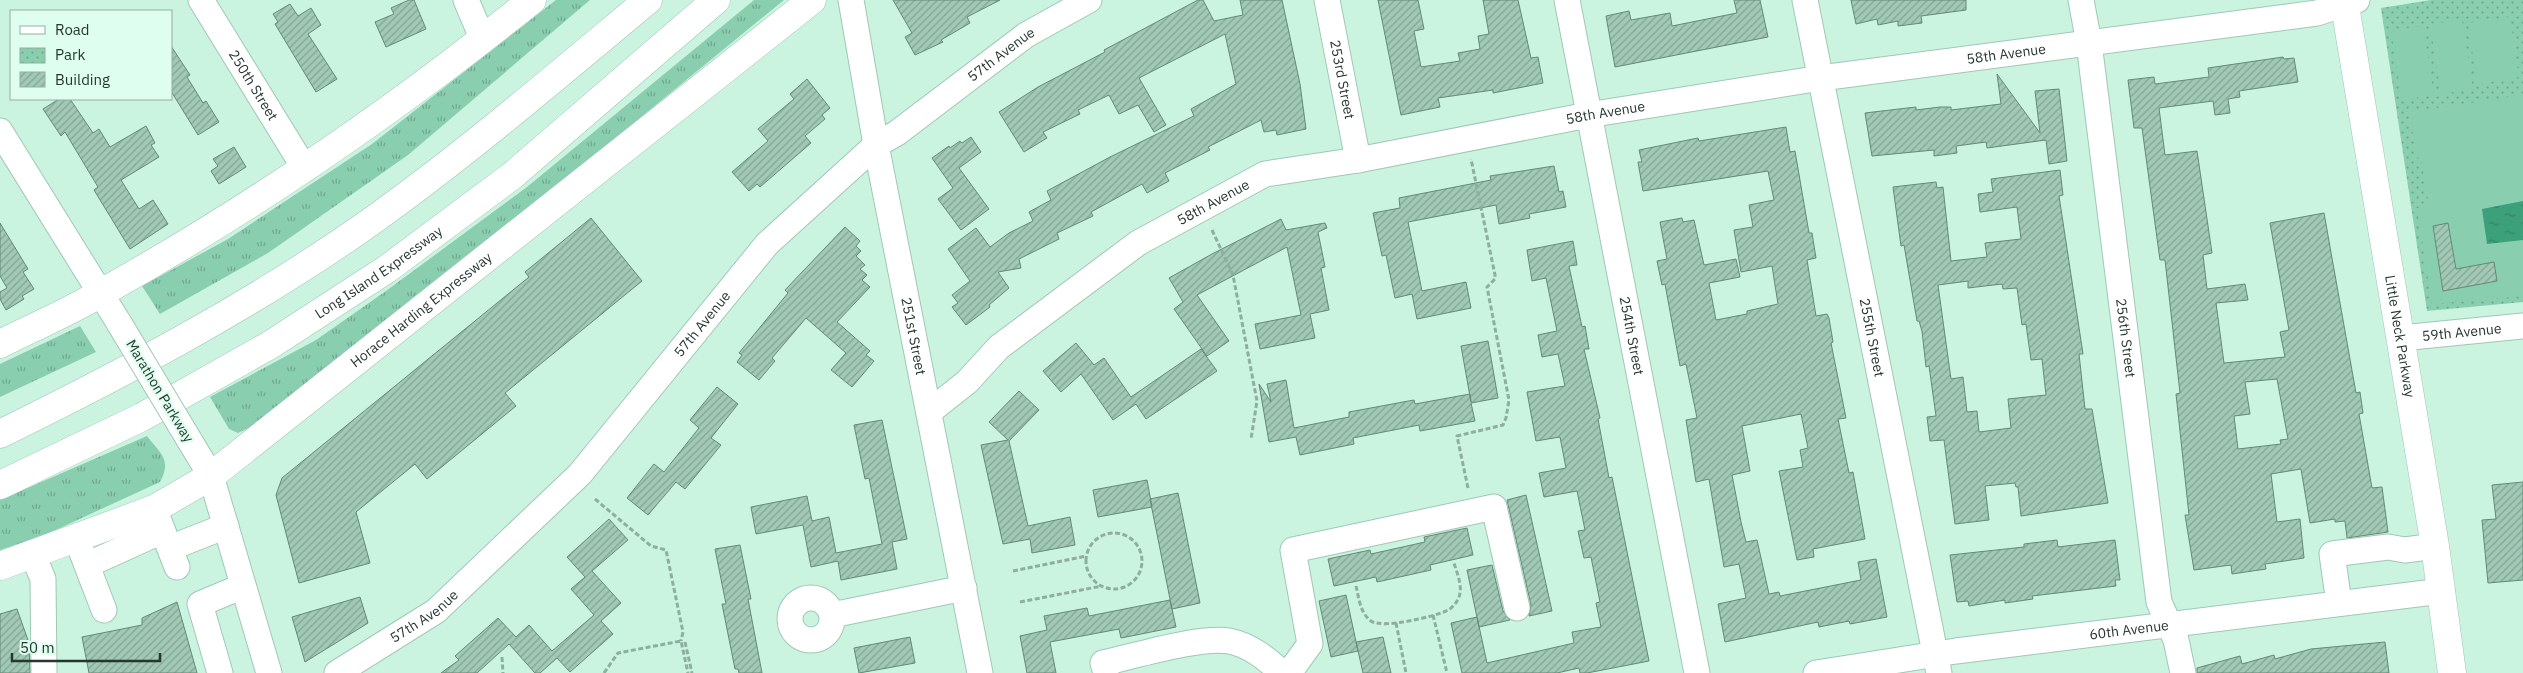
<svg xmlns="http://www.w3.org/2000/svg" width="2523" height="673" font-family="'IBM Plex Sans',sans-serif">
	<style>
		.grass { fill: url(#grass-tufts) }
		.park { fill: url(#park-dots) }
		.garden { fill: #89ceaf }
		.water { fill: url(#water-ripples) }
		.building { fill: url(#building-hatch); stroke: #648978; fill-rule: evenodd }
		.lines { fill: none; stroke-linecap: round; stroke-linejoin: round }
		.minor-casing { stroke: #a0c8b5; stroke-width: 27 }
		.major-casing { stroke: #a0c8b5; stroke-width: 29 }
		.highway-casing { stroke: #a0c8b5; stroke-width: 29 }
		.path { stroke: #8eae9f; stroke-width: 3; stroke-dasharray: 5 2.5; stroke-linecap: butt }
		.minor { stroke: #fff; stroke-width: 25 }
		.major { stroke: #fff; stroke-width: 28 }
		.highway { stroke: #fff; stroke-width: 28 }
		.minor-bridge-casing { stroke: #a0c8b5; stroke-width: 27; stroke-linecap: butt }
		.minor-bridge { stroke: #fff; stroke-width: 25 }
		.labels { text-anchor: middle; stroke-width: 4.5; stroke-linejoin: round; paint-order: stroke }
		.street-label { font-size: 14px; fill: #27372f; stroke: #defeef }
	</style>
	<defs>
		<pattern id="grass-tufts" width="24" height="20" patternUnits="userSpaceOnUse" patternTransform="scale(1.25)"><rect width="24" height="20" fill="#89ceaf"/><path d="M3 7l-1-3M5 7V3M7 7l1-3M15 17l-1-3M17 17v-4M19 17l1-3" fill="none" stroke="#70a88f"/></pattern>
		<pattern id="park-dots" width="8" height="8" patternUnits="userSpaceOnUse" patternTransform="scale(1.25)"><rect width="8" height="8" fill="#89ceaf"/><path d="M2 2h.1M6 6h.1" fill="none" stroke="#70a88f" stroke-width="1.8" stroke-linecap="round"/></pattern>
		<pattern id="water-ripples" width="26" height="14" patternUnits="userSpaceOnUse" patternTransform="scale(1.25)"><rect width="26" height="14" fill="#3ca07a"/><path d="M2 4q2-2 4 0t4 0M15 11q2-2 4 0t4 0" fill="none" stroke="#328364"/></pattern>
		<pattern id="building-hatch" width="6" height="6" patternUnits="userSpaceOnUse" patternTransform="scale(1.25)"><rect width="6" height="6" fill="#a1c9b6"/><path d="M-1 1l2-2M0 6l6-6M5 7l2-2" fill="none" stroke="#83a494"/></pattern>
	</defs>
	<rect width="100%" height="100%" fill="#caf3e0"/>
	<!-- grass -->
	<path class="grass" d="M556,0H590L408,155L268,253L160,314L142,286L228,239L372,144Z
		M754,0H784L553,189L263,421L238,433L229,429L210,397L316,340L386,291L527,187Z
		M80,326L96,352L0,397V364Z
		M147,436C161,454 172,460 160,482L47,534L0,550V500Z"/>
	<!-- park -->
	<path class="park" d="M2431,0H2523V302L2427,311L2381,8Z"/>
	<!-- garden -->
	<path class="garden" d="M2510,17L2519,77L2477,84L2468,23Z
		M2462,20L2473,89L2441,94L2430,24Z
		M2423,26L2434,95L2402,100L2391,30Z
		M2523,95V296L2432,304L2417,208L2429,206L2421,157L2416,158L2410,112Z"/>
	<!-- water -->
	<path class="water" d="M2523,201V240L2487,244L2482,209Z"/>
	<!-- building -->
	<path class="building" d="M409,0H414L426,29L386,47L375,22L394,14L391,8Z
		M893,0H1000L967,17L970,23L941,40L943,42L915,55L905,37L912,33Z
		M1198,0H1203L1214,21L1243,15L1240,0H1282L1300,84L1306,129L1277,135L1276,130L1264,132L1261,120L1208,147L1210,150L1165,173L1169,181L1147,193L1142,184L1091,212L1093,216L1057,233L1059,239L1019,259L1021,268L998,272L1009,288L989,305L990,307L966,325L952,307L958,303L952,295L970,281L948,249L976,228L990,247L1009,233L1033,221L1029,212L1051,200L1047,191L1110,157L1194,116L1191,109L1236,84L1225,34L1139,78L1166,125L1154,132L1138,105L1119,114L1109,95L1078,110L1080,114L1043,132L1047,138L1024,152L999,112L1038,87L1105,52L1104,50Z
		M1378,0H1418L1424,29L1414,31L1421,67L1460,61L1458,53L1480,49L1478,36L1489,34L1483,0H1518L1531,58L1538,57L1543,83L1493,93V90L1438,98L1440,107L1401,115Z
		M1734,0H1760L1768,37L1615,67L1606,16L1629,11L1631,20L1670,13L1672,26L1737,13Z
		M1851,0H1966V10L1921,16L1922,23L1898,26V21L1878,25L1877,19L1856,24Z
		M290,4L298,16L311,8L321,25L308,34L337,79L316,92L275,24L278,22L273,14Z
		M171,46L190,75L187,77L203,103L206,101L219,122L198,135L171,91Z
		M2283,57L2284,59L2294,58L2298,82L2239,91L2240,97L2228,99L2230,113L2215,115L2213,101L2159,108L2165,155L2197,151L2212,253L2203,255L2207,289L2245,284L2248,300L2216,303L2224,363L2285,357L2280,332L2289,330L2270,223L2324,213L2356,393L2360,392L2363,413L2359,414L2372,488L2382,487L2388,532L2347,538L2345,521L2335,522V519L2310,523L2301,469L2271,474L2277,522L2300,519L2304,558L2265,564L2266,569L2232,574L2231,565L2194,570L2185,515H2189L2176,394L2180,393L2165,260H2160L2142,128H2134L2128,80L2154,77L2155,84L2209,77L2208,68ZM2277,379L2288,439L2280,440L2281,444L2238,449L2234,416L2250,414L2245,382Z
		M1997,74L2040,133L2035,91L2059,89L2067,161L2049,164L2046,140L1987,148L1986,142L1956,146L1957,153L1934,156V150L1872,156L1865,113L1916,107V110L1940,107H1951V110L2001,104Z
		M807,79L830,108L822,115L825,119L805,136L811,143L760,187L757,184L749,191L732,172L768,141L758,129L794,99L790,94Z
		M59,99H70L93,133L99,129L110,147L146,126L155,143L151,145L159,157L121,180L139,209L153,200L168,224L130,249L94,190L98,187L65,132L61,136L43,109Z
		M1786,127L1790,152L1795,151L1809,233H1812L1816,258L1807,260L1816,316L1827,314L1829,318L1833,342L1831,343L1846,418L1838,419L1849,473L1853,472L1865,539L1813,549L1814,557L1797,560L1779,471L1803,467L1800,450L1808,448L1801,414L1742,426L1750,471L1732,475L1741,522L1746,542L1757,540L1769,594L1779,592L1780,596L1861,580L1858,562L1876,559L1887,617L1850,624L1849,621L1819,627L1818,622L1725,642L1718,604L1746,598L1739,564L1724,567L1709,479L1696,482L1686,420L1697,418L1686,364L1680,366L1665,284L1662,285L1657,261L1667,259L1660,222L1682,218L1683,222L1694,220L1704,265L1736,259L1740,277L1709,283L1716,320L1747,314V311L1778,304L1772,266L1741,272L1734,230L1753,227L1749,205L1774,200L1768,171L1643,191L1638,162H1642L1639,150L1698,138L1699,141Z
		M971,137L981,152L959,168L989,209L961,230L938,199L953,188L932,158L949,146L950,148L960,141L962,143Z
		M234,147L246,167L219,184L211,171L218,166L213,159Z
		M1554,166L1559,192L1563,191L1566,207L1529,214L1530,218L1499,224L1496,205L1408,222L1422,291L1466,282L1471,308L1417,319L1412,294L1395,298L1386,255L1382,256L1373,213L1400,208L1399,198L1491,180L1490,176Z
		M2060,170L2063,195L2059,196L2083,354H2079L2085,409H2092L2108,503L2021,516L2018,487H2016L2015,483L1985,486L1989,520L1955,524L1944,440L1930,441L1927,417L1936,416L1929,366L1926,367L1922,331L1919,321H1917L1904,245L1901,246L1893,187L1936,182L1937,188L1943,187L1951,261L1987,257L1985,243L2021,239L2017,207L1980,212L1978,194L1993,192L1991,179ZM1968,281V288L2002,284L2003,289L2017,288L2022,325L2026,324L2031,360L2042,359L2046,395L2008,399L2011,428L1979,432L1977,411L1967,412L1963,377L1951,379L1938,285Z
		M591,218L642,281L505,393L516,406L427,479L415,464L356,512L370,563L299,583L276,495L282,478L529,277L525,272Z
		M1281,219L1286,230L1325,223L1327,228L1318,232L1325,267L1321,268L1329,310L1310,314L1315,338L1260,349L1255,324L1301,315L1287,247L1197,295L1229,341L1207,356L1174,309L1183,302L1169,278L1212,254Z
		M0,223L28,269L23,272L34,289L22,296L24,299L6,310L0,299V292L7,288L0,276Z
		M2448,223L2456,269L2494,262L2497,281L2443,291L2433,226Z
		M845,227L860,241L856,246L861,251L856,256L865,265L860,269L867,275L862,280L870,287L837,322L870,351L866,355L874,361L852,387L831,370L846,353L806,318L772,358L775,361L759,380L737,362L742,355L739,353L788,293L785,290Z
		M1573,241L1577,265L1569,266L1582,327L1585,326L1589,349H1584L1600,418L1598,419L1609,478L1612,477L1649,661L1587,673H1580L1579,668L1557,673H1462L1451,623L1477,617L1487,663L1574,643L1572,632L1601,627L1596,603L1600,602L1591,557L1584,558L1578,531L1585,530L1577,491L1544,497L1539,473L1566,468L1560,437L1536,441L1527,392L1565,386L1558,354L1542,357L1538,335L1557,331L1546,278L1532,281L1527,250Z
		M1488,341L1498,398L1471,403L1475,421L1420,431L1419,425L1353,438L1354,444L1300,455L1296,437L1269,442L1259,384L1271,402L1267,384L1286,380L1294,428L1349,417V412L1414,400L1415,404L1470,394L1471,402L1461,346Z
		M1076,343L1094,365L1104,358L1131,397L1201,349L1217,371L1146,419L1136,404L1113,420L1081,374L1061,392L1043,371Z
		M717,387L738,404L711,438L721,445L685,489L676,482L648,515L627,498L654,464L664,472L699,428L690,420Z
		M1019,391L1039,410L1009,441L1028,526L1070,517L1075,545L1032,553L1030,539L1003,544L981,445L1008,440L989,422Z
		M882,420L907,539L892,542L897,569L841,580L838,561L811,567L803,525L756,534L751,507L807,496L812,521L829,517L836,553L882,544L869,478L865,479L854,425Z
		M1147,480L1152,507L1098,517L1093,490Z
		M2523,482V580L2488,583L2482,520L2496,519L2492,485Z
		M1178,493L1200,603L1172,609L1150,499Z
		M1526,495L1552,611L1529,616L1531,605L1507,500Z
		M609,519L628,540L592,571L621,603L601,621L613,634L570,672L557,658L540,673H535L509,644L477,673H441L459,660L455,656L498,618L516,637L529,625L552,651L594,615L571,589L585,577L567,557Z
		M1467,528L1473,555L1430,565L1431,570L1377,582L1376,577L1334,586L1328,559L1370,550L1371,554L1425,542L1424,537Z
		M2057,540L2058,547L2115,540L2120,580H2115L2116,586L2032,596L2033,599L2005,603V600L1969,606L1968,601L1957,602L1950,555L2024,547V544Z
		M740,545L751,599H748L762,673H739L738,669H735L722,604H726L715,549Z
		M1492,565L1503,611L1510,620L1479,627L1467,570Z
		M1346,595L1358,651L1331,657L1319,601Z
		M360,597L368,623L305,662L292,617Z
		M1170,600L1176,627L1121,638L1119,629L1050,642L1056,673H1027L1020,636L1047,630L1044,616L1087,608L1089,616Z
		M177,602L197,673H89L82,637L142,625V618Z
		M17,609L29,643L30,673H0V614Z
		M910,637L915,663L859,673L854,648Z
		M1383,637L1391,673H1363L1356,642Z
		M2385,642L2389,673H2197V668L2240,656L2242,664L2274,655L2275,659L2311,649Z"/>
	<g class="lines">
		<!-- minor casing -->
		<g class="minor-casing">
			<g id="minor">
				<path id="s1" d="M201,0L305,169"/>
				<path d="M466,0L483,40"/>
				<path id="s2" d="M851,0L876,145L980,673"/>
				<path id="s3" d="M1327,0L1358,160"/>
				<path id="s4" d="M1567,0L1697,673"/>
				<path id="s5" d="M1805,0L1939,673"/>
				<path id="s6" d="M2081,0L2089,43L2159,602L2176,640L2183,673"/>
				<path d="M0,131L119,323"/>
				<path id="s7" d="M2401,338L2523,326"/>
				<path id="s8" d="M929,412L967,382L999,347L1138,243L1265,174L1358,160L1588,115L1821,78L2317,13L2357,0"/>
				<path d="M179,423L211,476L269,673"/>
				<path d="M157,516L177,567"/>
				<path d="M170,548L226,526"/>
				<path d="M81,550L104,610"/>
				<path d="M33,555L43,579L44,673"/>
				<path d="M87,565L162,531"/>
				<circle cx="811" cy="619" r="21"/>
				<path d="M2339,603L2332,554L2388,547L2405,550L2435,546"/>
				<path d="M832,615L964,588"/>
				<path d="M220,673L200,604L243,586"/>
				<path id="s9" d="M337,673L436,611L580,474L767,244L876,145L897,133L1026,35L1089,0"/>
				<path d="M1106,673L1103,663C1135,656 1200,636 1229,641C1250,645 1267,659 1282,673"/>
				<path d="M1289,673L1310,644L1293,550L1494,507L1517,608"/>
				<path id="s10" d="M1816,673L1956,651L2442,591"/>
			</g>
		</g>
		<!-- major casing -->
		<g class="major-casing">
			<g id="major">
				<path id="s11" d="M2344,0L2435,546L2452,673"/>
				<path d="M0,344C34,327 69,312 101,293C253,208 397,109 532,0"/>
				<path id="s12" d="M0,566L154,509L211,476L812,0"/>
			</g>
		</g>
		<!-- highway casing -->
		<g class="highway-casing">
			<g id="highway">
				<path d="M0,434C124,373 245,309 359,230C460,159 553,79 648,0"/>
				<path id="s13" d="M0,485L142,417L270,345L387,269L513,175L716,0"/>
			</g>
		</g>
		<!-- path -->
		<path class="path" d="M1212,230L1233,275L1257,401L1251,439
			M1468,488L1457,436L1503,425L1506,418L1509,400L1487,287L1495,279V275L1471,159
			M595,499L651,546L666,550L683,632L681,641
			M1086 561a28 28 0 1 1 56 0a28 28 0 1 1-56 0Z
			M1013,571L1086,556
			M1356,586C1359,598 1360,613 1371,621C1382,629 1433,617 1446,611C1452,609 1457,602 1459,597C1463,587 1457,573 1454,563
			M1020,602L1102,586
			M1433,615L1447,673
			M1396,623L1406,673
			M685,642L692,673
			M502,657L503,673
			M604,673L618,653L681,641L688,673"/>
		<!-- minor -->
		<use href="#minor" class="minor"/>
		<!-- major -->
		<use href="#major" class="major"/>
		<!-- highway -->
		<use href="#highway" class="highway"/>
		<!-- minor-bridge casing -->
		<g class="minor-bridge-casing">
			<path id="minor-bridge" d="M119,323L179,423"/>
		</g>
		<!-- minor-bridge -->
		<use href="#minor-bridge" class="minor-bridge"/>
	</g>
	<g class="labels">
		<!-- street labels -->
		<g class="street-label">
			<text dy="5" stroke="none"><textPath href="#s8" startOffset="1165">58th Avenue</textPath></text>
			<text dy="5" stroke="none"><textPath href="#s9" startOffset="914">57th Avenue</textPath></text>
			<text dy="5" stroke="none"><textPath href="#s3" startOffset="81">253rd Street</textPath></text>
			<text dy="5" stroke="none"><textPath href="#s1" startOffset="100">250th Street</textPath></text>
			<text dy="5" stroke="none"><textPath href="#s8" startOffset="760">58th Avenue</textPath></text>
			<text dy="5" stroke="none"><textPath href="#s8" startOffset="355">58th Avenue</textPath></text>
			<text dy="5" stroke="none"><textPath href="#s13" startOffset="435">Long Island Expressway</textPath></text>
			<text dy="5" stroke="none"><textPath href="#s12" startOffset="498">Horace Harding Expressway</textPath></text>
			<text dy="5" stroke="none"><textPath href="#s9" startOffset="509">57th Avenue</textPath></text>
			<text dy="5" stroke="none"><textPath href="#s7" startOffset="61">59th Avenue</textPath></text>
			<text dy="5" stroke="none"><textPath href="#s11" startOffset="341">Little Neck Parkway</textPath></text>
			<text dy="5" stroke="none"><textPath href="#s2" startOffset="342">251st Street</textPath></text>
			<text dy="5" stroke="none"><textPath href="#s4" startOffset="342">254th Street</textPath></text>
			<text dy="5" stroke="none"><textPath href="#s5" startOffset="344">255th Street</textPath></text>
			<text dy="5" stroke="none"><textPath href="#s6" startOffset="341">256th Street</textPath></text>
			<text transform="translate(160 391) rotate(59)" y="5">Marathon Parkway</text>
			<text dy="5" stroke="none"><textPath href="#s9" startOffset="104">57th Avenue</textPath></text>
			<text dy="5" stroke="none"><textPath href="#s10" startOffset="316">60th Avenue</textPath></text>
		</g>
	</g>
	<!-- legend -->
	<rect x="10" y="10" width="162" height="90" fill="#defeef" stroke="#95aea2"/>
	<rect x="20" y="26" width="25" height="8" fill="#ffffff" stroke="#95aea2"/>
	<text x="55" y="35" font-size="15" fill="#27372f">Road</text>
	<rect x="20" y="48" width="25" height="15" fill="url(#park-dots)" stroke="#95aea2"/>
	<text x="55" y="60" font-size="15" fill="#27372f">Park</text>
	<rect x="20" y="72" width="25" height="15" fill="url(#building-hatch)" stroke="#95aea2"/>
	<text x="55" y="85" font-size="15" fill="#27372f">Building</text>
	<!-- scale -->
	<path d="M12 653v8h148v-8" fill="none" stroke="#27372f" stroke-width="2.5"/>
	<text x="20" y="653" font-size="15" fill="#27372f" stroke="#defeef" stroke-width="4" paint-order="stroke">50 m</text>
</svg>
